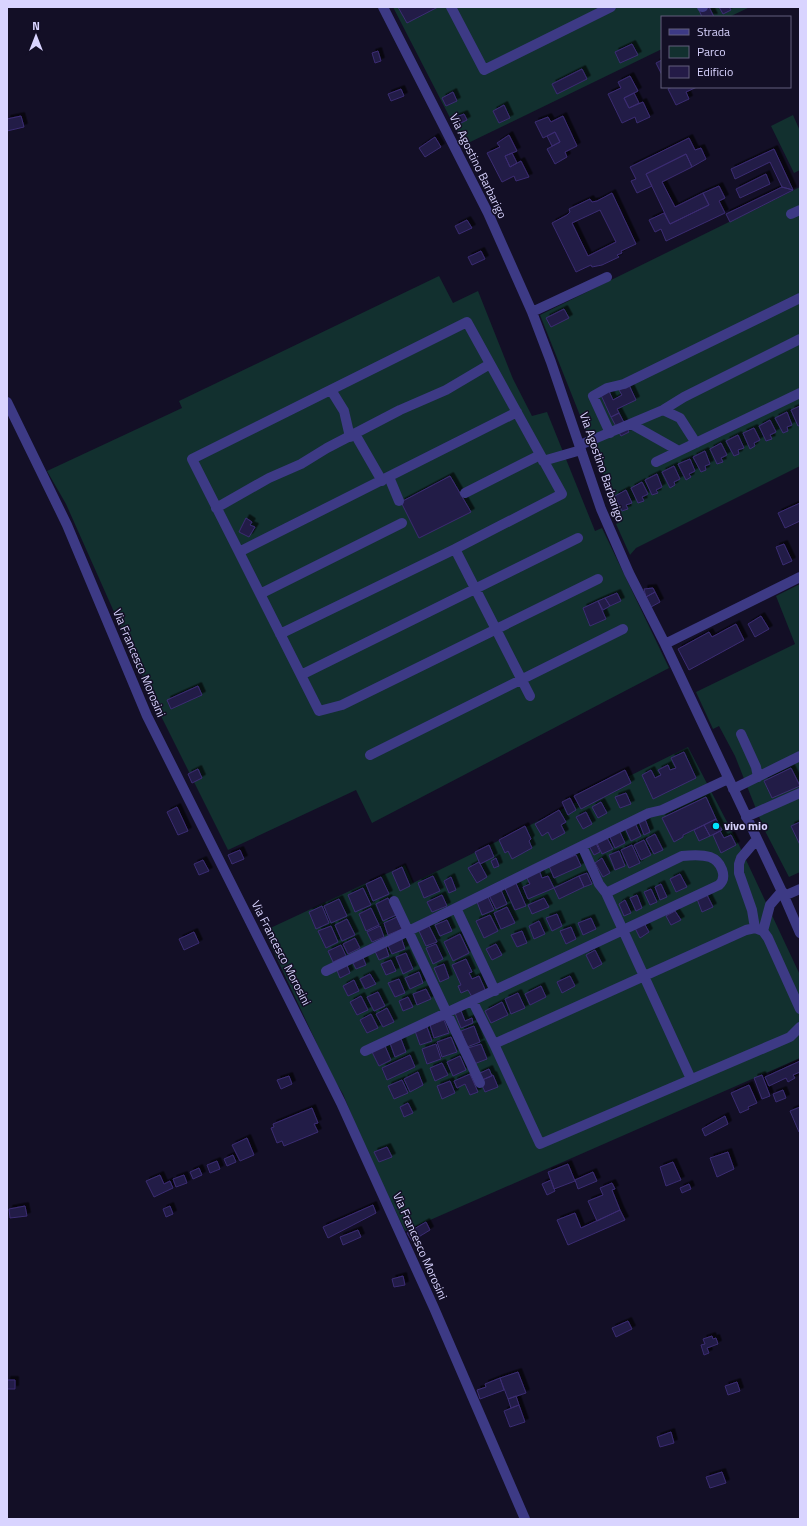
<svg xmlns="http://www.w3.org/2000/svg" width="807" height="1526" font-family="'Titillium Web',sans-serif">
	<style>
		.green { fill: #12302f }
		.building { fill: #241b47; stroke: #3b2d73; fill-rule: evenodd; filter: url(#shadow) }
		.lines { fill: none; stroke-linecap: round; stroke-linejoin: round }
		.minor { stroke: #3d3a85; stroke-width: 10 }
		.poi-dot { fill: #00e5ff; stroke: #130f26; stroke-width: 1.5 }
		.labels { text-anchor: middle; stroke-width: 3; stroke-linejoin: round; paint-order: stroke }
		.street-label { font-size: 12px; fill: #d9d4ff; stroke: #130f26 }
		.poi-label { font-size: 12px; font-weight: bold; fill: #d9d4ff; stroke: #130f26; text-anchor: start }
	</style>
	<defs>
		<filter id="shadow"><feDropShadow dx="3.5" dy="-3.5" stdDeviation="0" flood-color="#0009"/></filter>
	</defs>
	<rect width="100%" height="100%" fill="#130f26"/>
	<!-- green -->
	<path class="green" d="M393,7H750L729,17H662V49L464,145Z
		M793,115L800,131V170L794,173L771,126Z
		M800,187V466L636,548L630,555L616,524L622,521L540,315Z
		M439,276L453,303L478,291L513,379L532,416L547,412L595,531L602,528L669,668L372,823L356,790L228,850L155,704L66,504L47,471L182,408L179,401Z
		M800,584V872L789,877L764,829L735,756L719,726L713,729L696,692L795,644L776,596Z
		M688,747L739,845L800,975V1058L405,1231L363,1143L343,1094L333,1078L264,931L405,865L413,883Z"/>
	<!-- building -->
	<path class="building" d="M398,7H438L407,23Z
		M705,7H709L714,17H702L699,10Z
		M719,7H729L731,10L723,14Z
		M632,44L638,55L620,63L615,52Z
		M378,51L381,61L375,63L372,53Z
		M662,60V75L656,63Z
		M582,69L587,79L557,94L552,84Z
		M630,76L638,91L624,98L629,108L643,102L650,117L637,123L635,117L622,123L608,94L621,88L618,82Z
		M672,87H697L686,92L689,99L676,105L668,89Z
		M401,89L404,96L391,101L388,94Z
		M453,92L457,101L446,106L442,98Z
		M634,93L639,103L629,108L624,98Z
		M504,105L510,118L499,123L493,111Z
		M464,114L467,120L457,125L454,118Z
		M21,116L24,127L7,131V119Z
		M563,116L577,146L565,152L567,157L555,164L547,149L560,142L555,132L543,138L535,122L548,117L551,122Z
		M555,132L560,142L552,146L547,136Z
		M509,135L517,151L505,156L510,167L521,161L529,177L516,181L514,176L502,182L487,153L500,147L497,143Z
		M435,137L441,147L425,157L419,148Z
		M689,138L695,150L701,148L706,159L692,167L686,154L646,174L652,186L637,193L631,181L636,179L630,167Z
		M774,149L793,190L782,187L770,162L735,179L731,169Z
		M512,153L517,163L510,167L505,156Z
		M686,154L692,167L662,182L675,207L703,193L709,205L670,224L646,174Z
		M766,174L770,184L740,198L736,189Z
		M719,186L725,198L719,201L725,213L666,241L661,229L655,232L649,220L664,213L670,224L709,205L703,193Z
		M782,187L793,190L730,222L726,214Z
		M612,193L636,244L621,251L622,253L617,255L619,257L602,265L592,267L591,265L576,272L552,223L567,215L570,212L569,209L590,199L592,202L597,201ZM600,210L616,242L588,256L572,223Z
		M467,220L472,228L459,234L455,226Z
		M481,251L485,259L472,265L468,257Z
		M564,309L569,318L551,327L546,318Z
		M629,385L636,400L617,409L619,413L611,417L600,393L608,389L613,400L622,395L619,390Z
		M800,406V425L798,426L791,410Z
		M787,412L792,425L787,427L788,431L783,433L775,418Z
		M619,413L629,432L621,436L611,417Z
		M770,420L776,432L770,435L772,439L766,441L759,426Z
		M754,428L760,440L754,443L755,446L750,449L743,433Z
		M738,435L744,448L738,450L739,454L734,456L726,441Z
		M721,443L727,455L721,458L723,462L717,464L710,449Z
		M705,451L710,464L705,466L706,470L701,472L693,457Z
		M690,459L695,471L689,474L691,477L686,480L678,464Z
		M674,466L680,479L674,482L675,485L670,488L662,472Z
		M657,474L662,487L656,490L658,493L652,495L645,480Z
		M450,476L471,512L419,538L401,502Z
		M642,482L648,494L642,497L644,501L638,503L631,488Z
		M626,490L632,503L626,505L628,509L622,511L615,496Z
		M800,503V521L785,528L778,513Z
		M246,518L252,522L250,525L255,527L249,537L239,532Z
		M784,544L792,561L783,565L776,547Z
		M653,588L655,592L646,597L644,589Z
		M655,592L660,602L651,607L646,597Z
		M617,593L621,601L610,606L605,598Z
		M605,598L610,606L603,610L598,601Z
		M598,601L606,619L590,626L583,608Z
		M761,616L769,629L755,637L748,624Z
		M736,624L744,640L689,670L678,649L709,632L712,637Z
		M198,686L202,695L171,709L167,700Z
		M684,752L696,778L653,799L642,775L651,770L655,778L661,775L658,770L668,765L670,770L676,768L671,758Z
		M791,768L800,786L772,798L764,781Z
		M198,769L202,778L192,783L188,774Z
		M625,770L631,783L581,809L574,796Z
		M626,793L631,804L620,808L615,797Z
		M706,797L716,819L683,835V837L674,842L662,818Z
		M570,798L576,810L568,815L562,802Z
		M601,802L607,813L598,818L592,807Z
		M177,807L188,831L178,835L167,812Z
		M559,810L566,822L561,825L565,833L552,840L548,832L542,836L535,824Z
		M586,812L592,824L583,829L576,817Z
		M645,819L650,832L644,835L639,822Z
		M716,819L722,830L710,836L704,825Z
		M800,822V845L791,826Z
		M635,823L641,836L631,841L625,828Z
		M704,825L710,836L699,841L694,830Z
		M525,826L531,839L529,841L532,848L512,859L508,851L505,853L499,840Z
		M619,830L625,843L615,848L609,835Z
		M720,831L724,838L731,835L736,845L721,853L713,835Z
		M655,834L663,850L654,854L646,839Z
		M606,836L613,849L602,854L596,841Z
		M644,840L651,855L641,860L634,845Z
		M595,841L600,852L594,855L588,844Z
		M489,845L494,857L480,864L475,852Z
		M632,845L640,863L629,868L621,850Z
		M240,850L244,859L232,864L228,855Z
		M619,851L625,866L615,870L609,855Z
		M576,855L581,866L554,878L549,866Z
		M496,858L499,866L494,868L491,861Z
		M602,858L610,873L603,877L595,863Z
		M203,860L209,871L199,875L194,864Z
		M479,862L487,877L477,883L468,868Z
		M402,867L410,886L400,891L392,872Z
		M539,870L542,878L548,876L554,888L528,899L523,887L530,884L526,876Z
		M587,873L592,884L584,887L579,876Z
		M680,874L687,887L676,892L670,879Z
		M433,876L440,891L424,898L418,883Z
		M579,876L584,887L559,899L554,888Z
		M381,877L389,894L373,901L366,884Z
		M451,877L456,890L449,893L444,881Z
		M515,881L526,906L515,910L504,886Z
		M661,884L667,897L660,900L655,887Z
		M363,888L371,905L355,912L348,895Z
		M651,889L657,902L650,905L644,892Z
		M501,890L507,904L496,909L489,895Z
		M442,895L447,906L432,912L427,902Z
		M637,895L642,908L636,911L630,898Z
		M707,895L713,907L702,912L697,899Z
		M488,897L494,910L482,915L477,902Z
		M388,898L396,915L383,921L376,904Z
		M544,898L549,907L532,914L528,905Z
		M339,899L347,916L331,923L324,906Z
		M625,900L631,913L624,916L619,904Z
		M322,906L329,923L316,929L309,912Z
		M507,907L515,923L501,929L494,913Z
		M371,908L379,925L366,931L359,914Z
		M675,911L681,920L671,925L666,916Z
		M557,914L562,926L552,931L546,918Z
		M490,915L498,931L484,938L476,921Z
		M397,917L402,929L388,935L384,923Z
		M591,918L596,929L583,935L578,923Z
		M347,919L355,935L342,941L335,925Z
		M447,920L452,931L440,936L435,925Z
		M539,921L545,934L534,939L529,926Z
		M644,923L649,932L640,938L635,928Z
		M331,926L338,942L326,948L318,931Z
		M380,926L384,937L372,942L367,932Z
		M429,926L437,942L426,946L419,931Z
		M571,927L576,939L566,944L560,931Z
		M522,931L527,943L517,947L511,935Z
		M194,932L199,943L184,950L179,939Z
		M460,934L469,953L453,961L444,942Z
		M401,937L405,949L392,954L387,943Z
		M355,938L360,948L348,954L343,944Z
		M385,944L389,956L379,960L374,949Z
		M436,944L443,959L433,964L426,948Z
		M496,944L502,955L492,960L486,949Z
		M341,945L346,956L333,962L328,951Z
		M595,950L602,964L593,969L586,955Z
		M406,953L413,969L403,974L396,957Z
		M362,955L366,965L356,969L351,959Z
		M466,959L472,972L469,973L472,979L479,976L487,994L472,997L468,990L461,993L458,986L461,985L452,965Z
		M391,960L396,971L386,975L381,964Z
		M346,963L350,973L340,978L336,968Z
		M444,964L449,978L440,982L434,968Z
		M419,972L423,983L410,989L405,978Z
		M370,974L376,984L365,989L360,979Z
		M570,976L575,986L562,993L557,982Z
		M399,979L405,993L395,997L388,983Z
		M354,980L359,991L348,996L343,986Z
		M541,986L546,997L530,1005L525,994Z
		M426,989L431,999L417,1005L413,994Z
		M378,992L385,1006L374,1011L367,997Z
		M518,993L525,1008L511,1014L505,999Z
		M361,996L368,1010L357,1015L350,1002Z
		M408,997L413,1007L403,1011L399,1001Z
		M502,1002L508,1015L491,1023L485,1011Z
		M387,1008L394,1022L383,1027L376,1014Z
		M461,1011L465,1021L472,1018L473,1023L461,1028L455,1013Z
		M371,1014L378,1028L367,1033L360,1020Z
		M444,1020L449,1033L434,1038L430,1025Z
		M474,1026L480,1042L467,1047L461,1031Z
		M427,1027L432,1041L420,1045L415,1031Z
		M451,1037L457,1052L442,1057L437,1042Z
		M401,1039L406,1052L395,1057L390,1043Z
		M436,1044L441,1059L427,1064L422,1049Z
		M481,1044L487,1059L474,1064L468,1048Z
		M385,1046L391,1060L379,1066L372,1052Z
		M410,1055L415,1067L387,1080L382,1068Z
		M460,1056L466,1070L453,1076L447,1062Z
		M800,1061V1072L793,1075L795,1078L788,1082L786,1078L769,1086L765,1077Z
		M442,1063L448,1075L435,1081L430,1068Z
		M489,1069L492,1076L480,1081L478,1074Z
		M418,1072L423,1085L410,1092L404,1079Z
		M470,1074L478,1092L470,1095L465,1084L457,1088L454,1081Z
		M493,1075L498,1087L485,1092L480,1081Z
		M762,1075L770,1096L762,1099L754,1078Z
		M289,1076L292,1084L281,1089L277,1080Z
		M402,1080L408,1093L394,1099L388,1086Z
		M450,1081L455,1093L442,1099L437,1086Z
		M749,1085L757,1103L748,1107L749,1109L740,1113L731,1093Z
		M783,1090L786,1098L776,1102L773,1094Z
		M408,1103L413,1113L404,1117L400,1107Z
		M800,1107V1132H799L790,1111Z
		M312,1108L318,1123L314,1124L318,1132L284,1146L282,1141L277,1143L271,1128L274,1127L273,1124Z
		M725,1116L728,1124L705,1136L702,1129Z
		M247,1138L254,1155L240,1161L232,1145Z
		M387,1147L392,1157L379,1162L374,1152Z
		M728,1152L734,1169L717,1177L710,1158Z
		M233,1155L236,1162L227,1166L224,1159Z
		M217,1161L220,1169L210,1173L207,1165Z
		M673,1162L681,1180L666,1186L660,1167Z
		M568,1164L575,1181L554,1189L548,1172Z
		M199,1168L202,1175L193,1179L190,1172Z
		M593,1172L597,1181L578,1189L575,1180Z
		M160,1175L164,1184L170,1181L173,1188L154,1197L146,1181Z
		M184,1175L187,1183L176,1187L173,1179Z
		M551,1180L555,1191L547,1195L542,1184Z
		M612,1183L615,1189L612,1190L620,1210L597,1221L588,1201L603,1195L600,1188Z
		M689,1184L691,1189L682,1193L680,1188Z
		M373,1205L376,1213L328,1238L323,1227Z
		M25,1206L27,1216L10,1218L9,1209Z
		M170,1206L173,1214L166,1217L163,1209Z
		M620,1210L625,1220L568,1245L557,1220L575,1213L581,1228Z
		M426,1222L430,1230L412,1241L407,1233Z
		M358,1230L361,1237L343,1245L340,1237Z
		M403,1276L405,1285L394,1287L392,1279Z
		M628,1321L632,1329L616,1337L612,1328Z
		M712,1336L713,1339L716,1338L718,1344L707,1348L709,1353L704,1355L701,1345L705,1344L703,1339Z
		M518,1372L526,1393L508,1399L500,1378Z
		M500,1378L504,1390L480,1399L477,1390L486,1387L485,1384Z
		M7,1380H15V1389H7Z
		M737,1382L740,1391L728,1395L725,1386Z
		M516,1396L519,1405L511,1408L508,1399Z
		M519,1405L525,1422L510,1427L504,1411Z
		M671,1432L674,1443L660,1447L657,1437Z
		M722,1472L726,1483L710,1488L706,1477Z"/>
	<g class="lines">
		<!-- minor -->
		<path class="minor" d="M383,7L488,213L532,312L551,362L601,509L629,573L665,644L784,896L800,933
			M451,7L484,70L611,7
			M702,7H703
			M791,214L800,210
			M532,312L607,277
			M331,390L344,411L350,437
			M7,402L67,525L147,716L341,1103L434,1308L525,1519
			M663,410L680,418L696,443
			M631,424L679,451
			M610,433L593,396L607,388L624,384L800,298
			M355,434L382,481
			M580,445L663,410L684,397L800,339
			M543,461L581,450
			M656,462L800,393
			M389,477L399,501
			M465,493L540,455
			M216,508L269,478L301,464L327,448L400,410L446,390L490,364
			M455,549L530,696
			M239,552L319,711L342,705L598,579
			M260,594L402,523
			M280,634L455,549L562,494L467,322L192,459L239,552L517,412
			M665,644L800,577
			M301,675L578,538
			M741,734L756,767L758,777
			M370,755L623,629
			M733,789L800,756
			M746,817L800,793
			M582,846L599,884L606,893L691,1079
			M784,896L800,889
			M394,901L480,1083
			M755,928L763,931L768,938L800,1009
			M763,931L770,905L782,891
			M326,971L456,908
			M495,991L456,908L649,813L662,810L728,779
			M473,1002L494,1044L746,930L755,928L752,910L739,873V864L741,858L757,839
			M494,1044L540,1144L790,1037L800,1027
			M365,1051L719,885C728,877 721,861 710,857C701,854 691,855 682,856L606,893"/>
	</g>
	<!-- markers -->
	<circle class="poi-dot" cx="716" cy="826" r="4"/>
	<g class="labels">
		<!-- street labels -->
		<g class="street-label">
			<text transform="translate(478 166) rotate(64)" y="4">Via Agostino Barbarigo</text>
			<text transform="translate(602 467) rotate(71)" y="4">Via Agostino Barbarigo</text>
			<text transform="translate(139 663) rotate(67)" y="4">Via Francesco Morosini</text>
			<text transform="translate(281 953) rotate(63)" y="4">Via Francesco Morosini</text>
			<text transform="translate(420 1246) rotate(66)" y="4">Via Francesco Morosini</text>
		</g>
		<!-- poi labels -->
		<g class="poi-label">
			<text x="724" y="830">vivo mio</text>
		</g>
	</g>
	<!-- border -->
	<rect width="807" height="1526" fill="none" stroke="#d9d4ff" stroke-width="16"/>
	<!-- legend -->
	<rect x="661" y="16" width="130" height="72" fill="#130f26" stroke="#625e7d"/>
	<rect x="669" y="29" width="20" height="6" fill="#3d3a85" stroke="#625e7d"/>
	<text x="697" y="36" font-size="12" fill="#d9d4ff">Strada</text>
	<rect x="669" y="46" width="20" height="12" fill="#12302f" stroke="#625e7d"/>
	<text x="697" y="56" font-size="12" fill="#d9d4ff">Parco</text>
	<rect x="669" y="66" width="20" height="12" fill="#241b47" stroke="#625e7d"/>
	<text x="697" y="76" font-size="12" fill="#d9d4ff">Edificio</text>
	<!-- north arrow -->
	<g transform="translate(36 36)" stroke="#130f26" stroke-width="3" paint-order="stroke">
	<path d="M0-3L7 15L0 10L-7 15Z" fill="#d9d4ff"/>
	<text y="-6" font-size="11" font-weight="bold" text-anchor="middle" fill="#d9d4ff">N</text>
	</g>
</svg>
